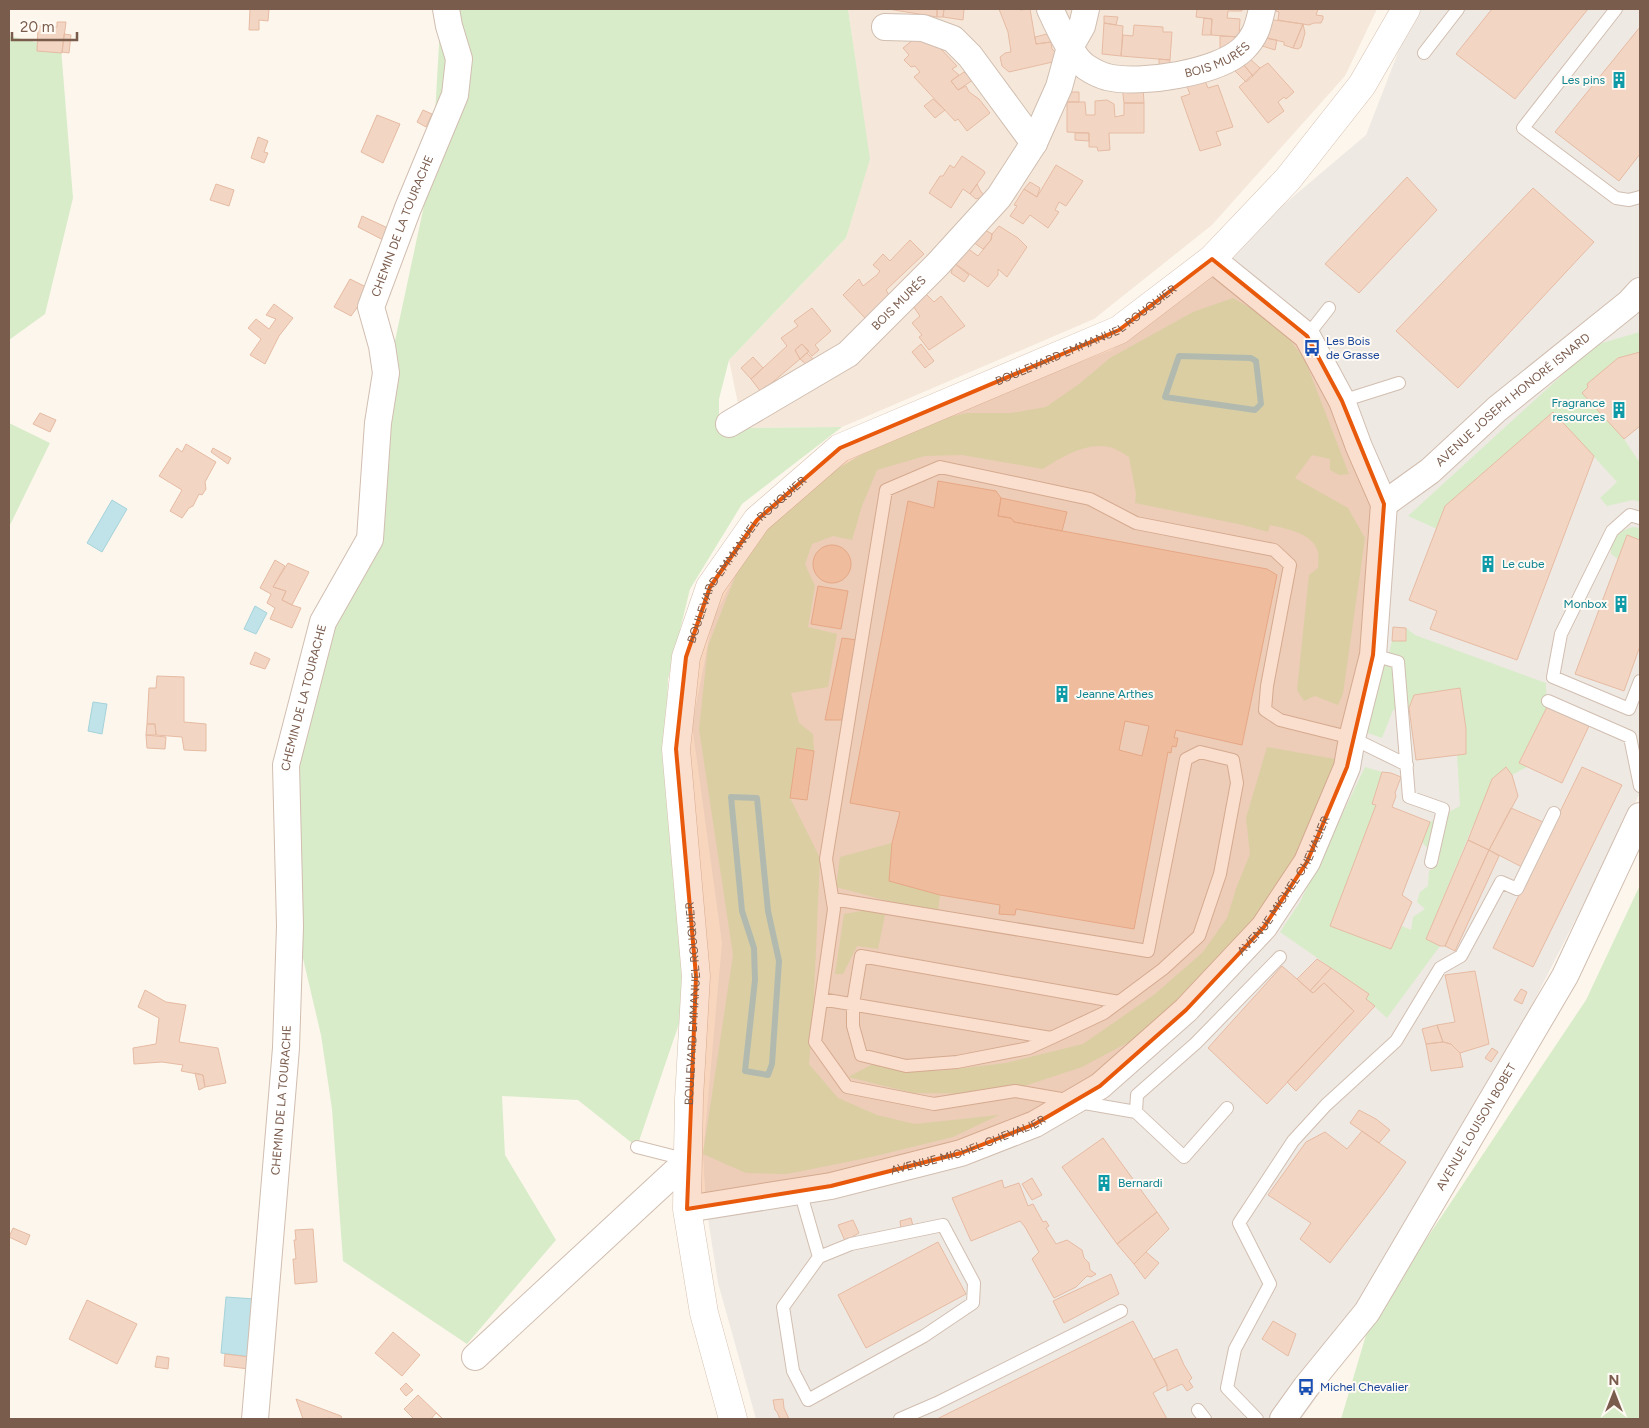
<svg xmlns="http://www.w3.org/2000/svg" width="1649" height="1428" font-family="Figtree,sans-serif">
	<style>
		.residential { fill: #f5e8da }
		.industrial { fill: #efe9e4 }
		.green { fill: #d8ecc9 }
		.water { fill: #bfe3e8; stroke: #a5d3da }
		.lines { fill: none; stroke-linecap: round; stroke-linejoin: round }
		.stream { stroke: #a5d3da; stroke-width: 6 }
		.building { fill: #f3d5c3; stroke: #e6bba3; fill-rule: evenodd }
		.lane-casing { stroke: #d1beb0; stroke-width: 14 }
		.street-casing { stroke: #d1beb0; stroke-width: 28 }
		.secondary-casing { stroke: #d6c0b0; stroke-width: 29 }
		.lane { stroke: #fff; stroke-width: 12 }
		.street { stroke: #fff; stroke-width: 26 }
		.secondary { stroke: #fff; stroke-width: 28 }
		.marked { fill: #e8590c; fill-opacity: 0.2; stroke: #e8590c; stroke-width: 4; stroke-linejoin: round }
		.labels { text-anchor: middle; stroke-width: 4; stroke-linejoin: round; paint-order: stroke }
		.street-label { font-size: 12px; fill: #7a5c4d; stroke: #fffaf3 }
		.culture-label { font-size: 12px; fill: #0d838f; stroke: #fffaf3; text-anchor: end }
		.transit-label { font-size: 12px; fill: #164399; stroke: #fffaf3; text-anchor: start }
	</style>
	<rect width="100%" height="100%" fill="#fdf6ec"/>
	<!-- residential -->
	<path class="residential" d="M848,9H1377L1345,76L1212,225L1094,319L842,427L743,428L729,360L846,238L869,159Z"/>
	<!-- industrial -->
	<path class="industrial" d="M1415,9H1640V793L1369,1325L1301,1419H756L718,1283L706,1206L703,1154L722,943L692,725L713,619L754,538L799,494L895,432L1112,350L1366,135Z"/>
	<!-- green -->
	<path class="green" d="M441,9H848L870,159L846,238L729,360L719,399V420L743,428L842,427L742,504L690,589L668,679L665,761L684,959V1009L637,1147L578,1100L502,1096L505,1155L556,1240L467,1344L343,1261L332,1109L321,1035L294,920L297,725L343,606L379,517L393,350L432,168Z
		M9,36L61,48L73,198L45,314L9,340Z
		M1233,298L1277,323L1305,360L1349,474L1339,475L1330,470V459L1312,455L1295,478L1348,508L1365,538L1343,694L1338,705L1315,696L1304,701L1297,690L1309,575L1318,568C1318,563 1319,557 1318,552C1313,533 1287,529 1270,525L1268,532L1243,525L1135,503L1136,494L1129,457C1124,454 1120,451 1115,449C1091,439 1062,457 1043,469L962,455L925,456L877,470L862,506L852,540L833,536L812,544L805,564L815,586L808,627L837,634L828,687L791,693L799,723L813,734L814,751L797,748L790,798L820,858L813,1018L809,1064L838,1098L877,1115L915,1124L999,1115L953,1137L867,1158L787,1174L746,1173L703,1154L733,955L699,729L708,646L737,572L783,509L842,466L914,425L967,413H1011L1046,407L1079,384L1110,358L1193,312Z
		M1640,332V352L1618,358L1588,384V387L1583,393L1624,439L1640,463V502L1633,500L1607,506L1600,498L1617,482L1553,412L1445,506L1437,529L1408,516L1595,345Z
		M9,423L50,443L9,527Z
		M1633,527L1640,528V540L1627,535L1618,559L1611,554C1610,538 1619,531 1633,527Z
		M1406,628L1415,635L1546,683L1547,707L1519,762L1527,767L1512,775L1506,767L1492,779L1483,806L1471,830L1426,939L1440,946L1387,1018L1366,999L1369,994L1280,932L1300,902L1365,767L1382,772L1372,804L1376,805L1391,949L1402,926L1411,930L1413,917L1425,909L1417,902L1420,892L1428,886L1429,871L1438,864L1440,852L1429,850L1422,842L1430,822L1460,806L1457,755L1466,754V729L1460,688L1414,695L1409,708L1393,710L1382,738L1365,732L1374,669L1386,665L1392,641H1406Z
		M1267,747L1341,760L1300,855L1247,934L1157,1027L1082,1067L1000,1094L913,1093L848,1077L875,1063L937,1071L1006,1063L1083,1044L1155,994L1203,952L1227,918L1237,886L1250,854L1246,818Z
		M892,843L889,880L940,895L938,910L888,901L836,887L840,857Z
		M1640,885V1419H1341L1369,1325L1586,1000Z
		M867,910L885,915L878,949L857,946L843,974H835L844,914Z"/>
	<!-- water -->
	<path class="water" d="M112,500L127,509L102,552L87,543Z
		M255,606L267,613L256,634L244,629Z
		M93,702L107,704L102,734L88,731Z
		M226,1297L255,1299L250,1357L221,1353Z"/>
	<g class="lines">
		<!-- stream -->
		<path class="stream" d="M1179,356L1251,358L1256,361L1261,404L1255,410L1165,397Z
			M731,797L757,798L768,911L779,961L772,1064L768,1075L745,1071L755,980L754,948L742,911Z"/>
	</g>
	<!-- building -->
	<path class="building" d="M250,9H269L268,21L259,20V30H249Z
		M888,9H937V17Z
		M937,9H944L943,17H937Z
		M944,9H964L963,20L943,17Z
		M999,9H1020V10L1030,9L1036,44L1051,42L1052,49L1056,53L1057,61L1009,72L1002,66L1000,57L1005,53L1011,52L1008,32Z
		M1197,9H1242V11H1228L1227,18L1240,19L1239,37L1211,35L1212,19L1196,17Z
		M1277,9H1318L1316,15L1323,16V19L1321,23H1314L1309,25L1278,20L1279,12L1276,11Z
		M1492,9H1588L1515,99L1456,54Z
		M1104,16L1118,17L1116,25L1104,23Z
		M1264,17L1274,20L1303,24L1293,48L1284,45V42L1261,37Z
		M1204,18L1212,19L1211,35H1202Z
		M57,22H66L62,53L37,51L38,26L57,27Z
		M1104,23L1123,26L1121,56L1102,54Z
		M1303,24L1305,33L1301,47L1298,49L1293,48Z
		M1134,25L1163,27V32H1172L1170,60L1121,56L1123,35L1133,36Z
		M1640,27V154L1619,181L1555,132Z
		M924,31L957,66L952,69L959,75L951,81L958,90L966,86L969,92L979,99L990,113L967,131L958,119L955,121L914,77L920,72L915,66L911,67L904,60L909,55L903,48Z
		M64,34L71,35L69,53L62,52Z
		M1047,34L1051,42L1036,44L1035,37Z
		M1220,36L1239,37L1220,49Z
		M1261,37L1277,40L1275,50L1259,45Z
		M1249,58L1260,68L1253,76L1243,64Z
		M1159,59L1170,60L1169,73L1159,72Z
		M1268,63L1294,92L1286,99L1284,97L1278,102L1284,111L1268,123L1239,87L1260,68Z
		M1243,64L1253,76L1246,82L1235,71Z
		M964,72L973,80L958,90L951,81Z
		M1203,76L1208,88L1218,85L1233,127L1216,132L1221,145L1200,151L1181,97L1190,94L1185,82Z
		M1122,86L1143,87L1144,103H1124Z
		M1068,92H1079V102H1067Z
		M933,99L945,110L935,118L924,106Z
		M1107,100L1114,104L1115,117L1124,115V103H1144V133H1109L1110,150L1098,151L1097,147H1089V133L1067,132V102H1085L1086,115H1095V101Z
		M423,110L432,114L426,127L417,122Z
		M377,115L400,124L383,163L361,152Z
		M1075,133H1089V141L1075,140Z
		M258,137L268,141L264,152L268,153L264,163L251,158Z
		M962,156L984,171L985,173L970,194L963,189L951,208L929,193L940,176H943L950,165L954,168Z
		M1056,165L1083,181L1066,206L1059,202L1055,210L1059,212L1048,228L1030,215L1023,224L1010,216L1017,206L1014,205L1024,189L1037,197Z
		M1407,177L1437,210L1359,293L1325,264Z
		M1030,182L1040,188L1037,197L1024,189Z
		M216,184L234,190L229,206L210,200Z
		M977,184L981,192L986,196L982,200L979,198L976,199L970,194Z
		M1533,188L1594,242L1458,388L1396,331Z
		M362,216L392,230L387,242L358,227Z
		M999,226L1018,238L1027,247L1007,277L998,269V275L988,287L954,263L967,248L978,256L991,240L992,234Z
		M980,227L992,234L991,240L983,249L970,240Z
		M910,240L924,254L886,290L889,295L866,319L843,295L859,279L863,286L877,275L880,271L873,265L883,254L890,261Z
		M954,263L969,275L964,282L951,273Z
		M350,279L366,287L359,305L351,316L334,307Z
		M925,293L934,302L941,296L965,326L929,350L919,337L922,335L912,323L920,316L911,303Z
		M274,304L293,318L279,336L265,364L250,355L261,339L248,328L256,319L269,329L276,319L266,315Z
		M812,308L831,331L815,345L819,350L812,356L802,344L795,350L800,359L761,392L751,379L787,346L781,338L798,326L794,321Z
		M802,344L809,351L800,359L795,350Z
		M921,344L934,361L925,368L912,352Z
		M1640,352V426L1624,439L1582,393L1588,387L1587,384L1618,358Z
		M807,353L813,359L807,365L800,359Z
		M753,357L763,368L751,379L741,368Z
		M1553,412L1594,456L1517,660L1430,629L1437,611L1409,600L1445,506Z
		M40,413L56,420L50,432L33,424Z
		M186,444L216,462L205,482L206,489L202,495L199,494L193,506L189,508L182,518L170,511L182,490L159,476L177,448L182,452Z
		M213,448L231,458L228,464L211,452Z
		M938,481L996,491L1001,498L998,516L1011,518L1014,522L1267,569L1277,575L1242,745L1176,730L1174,738H1178L1176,747L1172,746L1171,753L1168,752L1134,929L1016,909L1015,915L999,914L1000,905L940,895L889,881L892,843L900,812L850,803L908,501L934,508ZM1125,721L1149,726L1142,756L1119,750Z
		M1001,498L1067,512L1062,531L1014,522L1011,518L998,516Z
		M1627,535L1640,540V646L1624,691L1575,674Z
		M813 564a19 19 0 1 1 38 0a19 19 0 1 1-38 0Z
		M275,560L285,566L273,587L286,591L282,600L292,605L301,608L292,628L270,619L275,608L267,603L271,594L260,588Z
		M288,563L309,572L292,605L282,600L286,591L273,587Z
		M818,586L848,591L841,629L811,624Z
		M1393,627L1406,628V641H1392Z
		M842,638L857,640L842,720H825Z
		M255,652L270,659L265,669L250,664Z
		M157,676L184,677V722L206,724V751L184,750L182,737L156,735L155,724H147L149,688H156Z
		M1460,688L1466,729V754L1416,760L1409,708L1414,695Z
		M1547,707L1589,726L1562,783L1519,763Z
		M147,724H155L156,735H146Z
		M146,735L166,737L165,749L147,748Z
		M797,748L814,751L807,800L790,798Z
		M1506,767L1512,775L1518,796L1489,850L1468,840L1492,779Z
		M1582,767L1622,785L1533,967L1493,948Z
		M1382,772L1391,773L1401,777L1395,793L1396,796L1392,807L1430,822L1402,895L1412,902L1391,949L1330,926L1376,805L1372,804Z
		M1511,808L1543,822L1522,867L1489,850Z
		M1468,840L1489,850L1445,946H1440L1426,939Z
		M1489,850L1499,856L1455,951L1445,946Z
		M1317,959L1331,968L1310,991L1297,979Z
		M1282,966L1313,993L1324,983L1354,1011L1267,1104L1208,1048Z
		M1331,968L1369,994L1366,999L1375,1006L1296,1091L1287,1082L1354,1011L1324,983L1313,993L1310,991Z
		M1475,971L1489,1044L1460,1053L1451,1044L1443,1042L1437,1025L1455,1022L1445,975Z
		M1521,989L1527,992L1522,1004L1514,1000Z
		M145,990L166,1002L186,1005L179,1042L218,1048L226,1083L205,1087L203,1075L181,1071L183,1065L162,1062L134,1064L133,1048L156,1044L159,1018L138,1007Z
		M1437,1025L1443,1042L1426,1044L1422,1029Z
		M1443,1042L1451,1044L1460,1053L1463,1067L1431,1071L1426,1044Z
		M1492,1048L1498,1052L1491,1062L1485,1058Z
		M195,1073L203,1075L205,1087L199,1090Z
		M1359,1110L1376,1119L1390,1130L1379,1143L1350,1123Z
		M1362,1131L1406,1162L1384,1193L1330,1263L1300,1239L1311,1223L1268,1195L1306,1142L1325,1132L1347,1149Z
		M1103,1138L1157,1212L1117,1244L1062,1167Z
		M1032,1178L1042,1195L1032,1200L1022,1184Z
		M1002,1180L1004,1188L1019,1183L1028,1206L1033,1204L1043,1222L1046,1221L1049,1226L1046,1228L1056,1244L1067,1240L1082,1250L1084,1258L1089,1263L1090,1270L1096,1274L1091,1277L1087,1276L1076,1287L1054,1298L1032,1259L1039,1252L1025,1227L1020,1221L971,1241L952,1198Z
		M1157,1212L1169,1229L1134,1264L1117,1244Z
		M911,1218L913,1226L901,1229L900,1221Z
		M853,1220L859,1233L845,1241L838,1225Z
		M13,1228L30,1235L26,1245L9,1237Z
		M313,1229L317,1282L295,1284L293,1259H296L294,1240H296L295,1230Z
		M938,1242L966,1294L866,1348L838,1295Z
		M1146,1252L1159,1263L1145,1279L1134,1264Z
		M1111,1274L1119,1294L1064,1323L1053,1301Z
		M87,1300L137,1324L117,1364L69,1339Z
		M1133,1321L1167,1385L1153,1393L1167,1419H937Z
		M1273,1321L1296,1334L1288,1356L1262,1339Z
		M393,1332L420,1355L402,1376L375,1353Z
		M1177,1349L1184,1365L1192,1378L1189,1381L1193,1387L1187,1391L1182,1384L1167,1391V1385L1154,1359Z
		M225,1354L250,1357L249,1369L224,1366Z
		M157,1356L169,1358L168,1369L155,1367Z
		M406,1383L413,1390L406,1396L400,1389Z
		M418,1395L443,1419L436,1413L431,1419H412L413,1418L404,1409Z
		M296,1399L341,1416L342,1419H331L330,1418L324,1419H303Z
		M783,1399L784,1408L789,1419H780L777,1412L775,1410L773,1400Z"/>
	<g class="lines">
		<!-- lane casing -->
		<g class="lane-casing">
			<path id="lane" d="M1616,9L1523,128L1616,198L1629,200L1640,197
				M1424,53L1458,9
				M1307,336L1329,308
				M1342,401L1399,383
				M1640,518L1630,515L1612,531L1561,634L1553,677L1629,709L1640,681
				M1373,655L1398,662L1409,797L1443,809L1431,862
				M1548,701L1630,737L1640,786
				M1280,957L1196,1043L1137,1095L1136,1112L1015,1091L934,1104L847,1087L815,1042L834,909L826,859L886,490L940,467L1090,499L1136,523L1274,550L1290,565L1267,686L1265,710L1280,720L1352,738L1407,765
				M821,999L1051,1038L1104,1013L1163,969L1199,936L1220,874L1237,783L1233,760L1200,752L1186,759L1148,951L833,899
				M1051,1038L1029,1048L957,1062L906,1066L861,1055L853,1026V1004L861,956L1119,1002
				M1136,1112L1184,1157L1227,1108
				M637,1147L688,1160
				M800,1191L819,1257
				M943,1225L974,1283L973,1303L924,1336L808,1400L793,1371L783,1307L819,1257L851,1244Z
				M1198,1410L1205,1419
				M900,1419L937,1403L1121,1311
				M1257,1419L1227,1388L1235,1349L1270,1284L1239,1223L1293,1141L1326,1105L1396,1041L1440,968L1461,956L1501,882L1517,889L1554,813"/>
		</g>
		<!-- street casing -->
		<g class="street-casing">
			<g id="street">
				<path id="s1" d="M1050,9C1057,24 1072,58 1086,67C1092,71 1100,75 1107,77C1140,85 1218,73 1243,49C1256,36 1258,26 1262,9"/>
				<path d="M885,27L923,28L953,39L970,56L1034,143"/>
				<path id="s2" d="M729,424L848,354L937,265L999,197L1034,143L1059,87L1070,47L1082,26L1086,9"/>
				<path id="s3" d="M1384,504L1430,471L1497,409L1629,303L1640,291"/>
				<path id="s4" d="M687,1209L831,1186L961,1153L1035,1124L1100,1086L1186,1010L1264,927L1307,862L1347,767L1352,738L1373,655L1384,504L1359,447L1342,401L1307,336L1212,259"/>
				<path d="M475,1357L688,1160"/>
				<path id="s5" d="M255,1419L286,1048L290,926L286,765L323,622L370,539L378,423L386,373L382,346L371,307L408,208L455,95L459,59L449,26L446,9"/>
				<path id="s6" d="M1283,1419L1306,1387L1367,1312L1565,976L1640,816"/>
			</g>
		</g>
		<!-- secondary casing -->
		<g class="secondary-casing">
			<g id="secondary">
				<path id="s7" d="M733,1419L704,1313L687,1209L689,1099L696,976L676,749L686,657L710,587L757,520L840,448L1119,330L1212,259L1288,179L1362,85L1406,9"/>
			</g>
		</g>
		<!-- lane -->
		<use href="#lane" class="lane"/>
		<!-- street -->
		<use href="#street" class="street"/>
		<!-- secondary -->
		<use href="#secondary" class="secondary"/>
	</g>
	<!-- marked area -->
	<path class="marked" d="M1212,259L1307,336L1342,401L1384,504L1373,655L1347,767L1307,862L1264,927L1186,1010L1100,1086L1035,1124L961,1153L831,1186L687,1209L696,976L676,749L686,657L710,587L757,520L840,448L1119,330Z"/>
	<!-- icons -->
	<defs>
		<g id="building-bare" transform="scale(1.35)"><path d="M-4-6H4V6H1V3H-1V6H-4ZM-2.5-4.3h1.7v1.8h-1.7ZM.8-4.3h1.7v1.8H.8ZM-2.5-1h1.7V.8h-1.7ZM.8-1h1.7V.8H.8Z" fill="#0f9aa8" stroke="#fffaf3" stroke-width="2.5" paint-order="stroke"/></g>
		<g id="bus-bare" transform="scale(1.35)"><path d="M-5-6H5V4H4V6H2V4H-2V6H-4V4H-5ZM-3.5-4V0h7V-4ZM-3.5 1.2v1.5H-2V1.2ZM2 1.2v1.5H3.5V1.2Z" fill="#1a4fb4" stroke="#fffaf3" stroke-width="2.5" paint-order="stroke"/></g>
	</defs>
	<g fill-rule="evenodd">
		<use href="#building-bare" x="1619" y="80"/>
		<use href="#bus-bare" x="1312" y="348"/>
		<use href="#building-bare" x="1619" y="410"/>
		<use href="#building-bare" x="1488" y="564"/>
		<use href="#building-bare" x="1621" y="604"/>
		<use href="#building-bare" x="1062" y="694"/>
		<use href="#building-bare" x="1104" y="1183"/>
		<use href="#bus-bare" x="1306" y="1387"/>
	</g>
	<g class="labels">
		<!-- street labels -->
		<g class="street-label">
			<text dy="4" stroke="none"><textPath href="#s1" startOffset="206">BOIS MURÉS</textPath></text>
			<text dy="4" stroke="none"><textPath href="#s5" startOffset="1220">CHEMIN DE LA TOURACHE</textPath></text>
			<text dy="4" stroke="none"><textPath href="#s2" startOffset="210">BOIS MURÉS</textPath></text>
			<text dy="4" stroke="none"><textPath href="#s7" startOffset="1306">BOULEVARD EMMANUEL ROUQUIER</textPath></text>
			<text dy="4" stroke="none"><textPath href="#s3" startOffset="166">AVENUE JOSEPH HONORÉ ISNARD</textPath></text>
			<text dy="4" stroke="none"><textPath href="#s7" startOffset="886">BOULEVARD EMMANUEL ROUQUIER</textPath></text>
			<text dy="4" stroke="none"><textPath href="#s5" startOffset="725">CHEMIN DE LA TOURACHE</textPath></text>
			<text dy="4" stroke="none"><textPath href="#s4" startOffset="709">AVENUE MICHEL CHEVALIER</textPath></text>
			<text dy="4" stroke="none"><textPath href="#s7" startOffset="421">BOULEVARD EMMANUEL ROUQUIER</textPath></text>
			<text dy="4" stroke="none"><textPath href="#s5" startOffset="320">CHEMIN DE LA TOURACHE</textPath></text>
			<text dy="4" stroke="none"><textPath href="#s6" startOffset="351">AVENUE LOUISON BOBET</textPath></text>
			<text dy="4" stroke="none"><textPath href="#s4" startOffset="289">AVENUE MICHEL CHEVALIER</textPath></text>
		</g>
		<!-- culture labels -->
		<g class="culture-label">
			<text x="1605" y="84">Les pins</text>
			<text x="1605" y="407">Fragrance<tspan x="1605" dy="14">resources</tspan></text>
			<text x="1502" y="568" text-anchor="start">Le cube</text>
			<text x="1607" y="608">Monbox</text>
			<text x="1076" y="698" text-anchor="start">Jeanne Arthes</text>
			<text x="1118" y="1187" text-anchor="start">Bernardi</text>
		</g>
		<!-- transit labels -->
		<g class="transit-label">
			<text x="1326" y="345">Les Bois<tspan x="1326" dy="14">de Grasse</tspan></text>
			<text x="1320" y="1391">Michel Chevalier</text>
		</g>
	</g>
	<!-- border -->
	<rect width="1649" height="1428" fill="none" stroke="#7a5c4d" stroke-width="20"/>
	<!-- north arrow -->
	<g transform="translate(1614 1393)" stroke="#fffaf3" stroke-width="4" paint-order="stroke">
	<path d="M0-4L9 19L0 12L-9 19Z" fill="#7a5c4d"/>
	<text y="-8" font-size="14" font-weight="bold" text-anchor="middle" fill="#7a5c4d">N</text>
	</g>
	<!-- scale -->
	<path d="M12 32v8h65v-8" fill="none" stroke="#7a5c4d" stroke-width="2.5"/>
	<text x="20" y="32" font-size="15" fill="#7a5c4d" stroke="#fffaf3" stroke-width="4" paint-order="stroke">20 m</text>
</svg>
